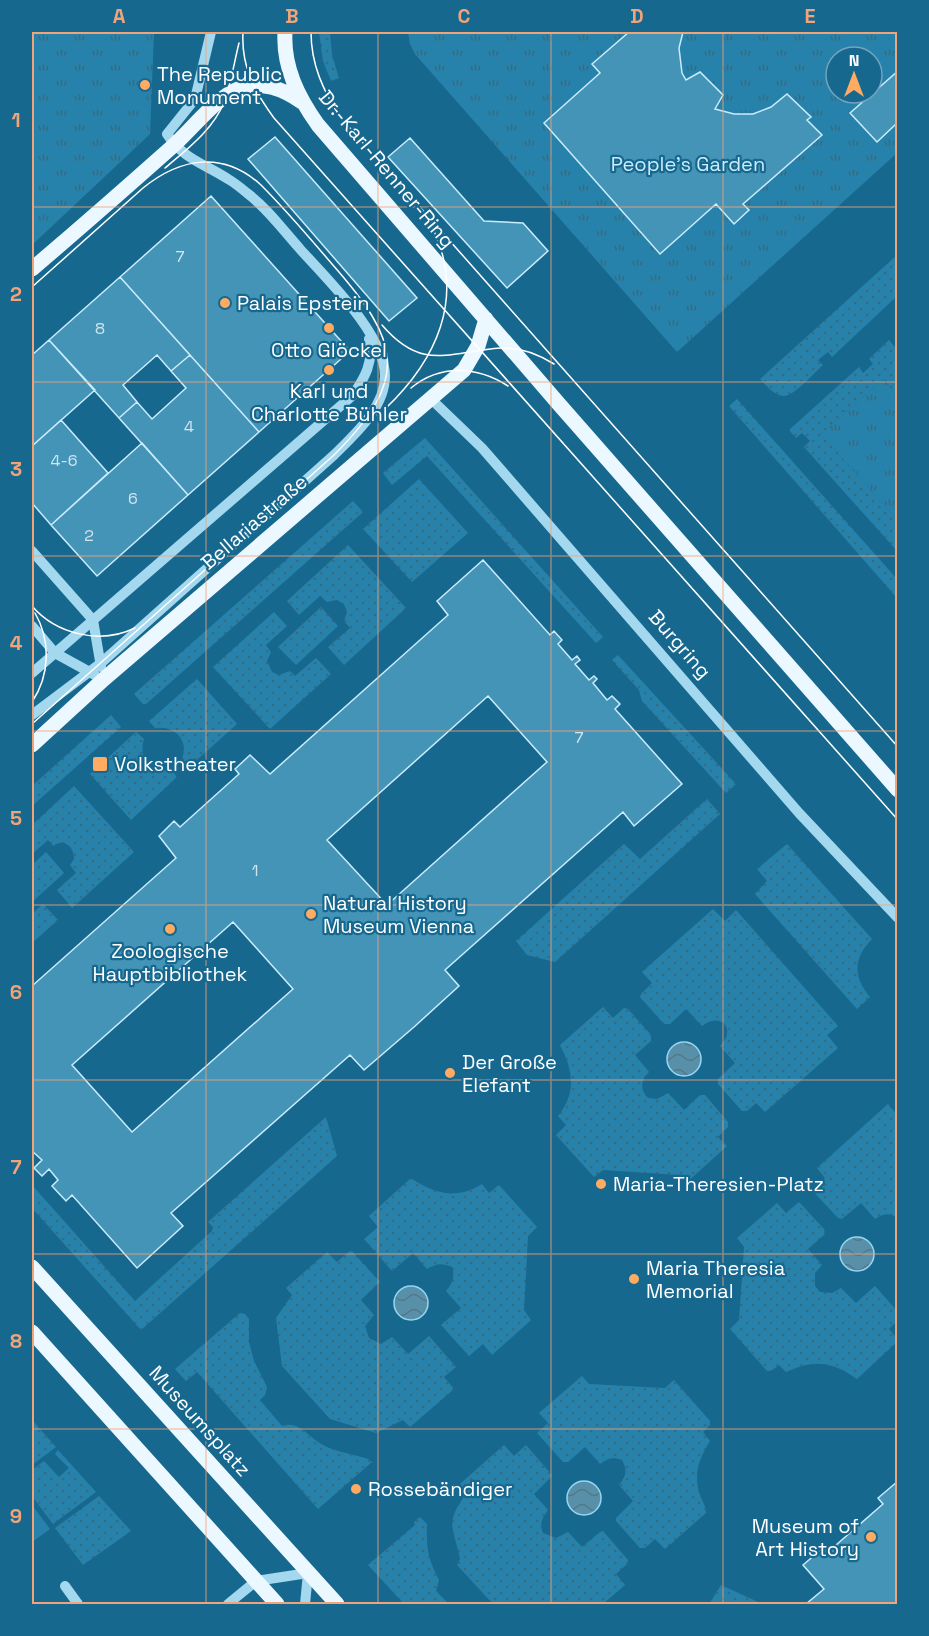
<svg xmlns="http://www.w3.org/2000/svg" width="929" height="1636" font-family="'Space Grotesk',sans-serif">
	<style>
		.grass { fill: url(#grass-dots) }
		.park { fill: url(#park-tufts); fill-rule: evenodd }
		.garden { fill: #2782ab }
		.water { fill: url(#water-waves); stroke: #96d6f2; stroke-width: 1.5 }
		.building { fill: #4494b8; stroke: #caecfb; stroke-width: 1.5; fill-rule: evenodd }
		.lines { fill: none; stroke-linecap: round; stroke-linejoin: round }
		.minor { stroke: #a4d8ef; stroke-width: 10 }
		.major { stroke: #ecf8ff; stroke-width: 15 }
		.tram { stroke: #fff; stroke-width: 1.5 }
		.grid { fill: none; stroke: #f2a479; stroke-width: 1.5; stroke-opacity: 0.55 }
		.poi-dot { fill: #ffac62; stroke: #17688f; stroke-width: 2 }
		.labels { text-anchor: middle; stroke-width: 4.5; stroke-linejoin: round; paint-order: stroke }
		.number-label { font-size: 16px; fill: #d0e4ed }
		.poi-label { font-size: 20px; fill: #fff; stroke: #17688f; text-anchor: start }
		.park-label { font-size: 20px; fill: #caecfb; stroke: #17688f }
		.street-label { font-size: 20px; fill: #fff; stroke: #17688f }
		.neatline { fill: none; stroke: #f2a479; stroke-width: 2 }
		.grid-label { font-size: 20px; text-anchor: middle; font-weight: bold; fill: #f2a479 }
	</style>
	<defs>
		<pattern id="grass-dots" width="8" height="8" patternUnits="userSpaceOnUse" patternTransform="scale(1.5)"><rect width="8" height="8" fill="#2782ab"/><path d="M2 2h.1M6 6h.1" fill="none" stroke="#386a80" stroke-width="1.8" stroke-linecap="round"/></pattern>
		<pattern id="park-tufts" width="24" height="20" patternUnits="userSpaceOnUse" patternTransform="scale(1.5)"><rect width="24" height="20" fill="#2782ab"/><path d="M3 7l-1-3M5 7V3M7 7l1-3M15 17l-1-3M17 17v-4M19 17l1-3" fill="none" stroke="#386a80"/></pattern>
		<pattern id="water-waves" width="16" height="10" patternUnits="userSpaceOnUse" patternTransform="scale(1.5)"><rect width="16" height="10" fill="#5890aa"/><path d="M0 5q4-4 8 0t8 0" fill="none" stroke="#547889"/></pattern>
	</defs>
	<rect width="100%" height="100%" fill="#17688f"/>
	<!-- grass -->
	<path class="grass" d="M319,32H330L332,55L339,78L331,81L323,61Z
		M897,255V296L832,357L828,352L818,360L823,365C815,372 794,396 784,396C774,396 766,385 760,379Z
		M889,340L897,350V395L883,379L821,434L897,520V551L804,447L810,441L802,433L796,438L789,430L859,367L863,373L873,364L869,359Z
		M737,399L897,579V598L729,406Z
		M425,438L603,637L596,643L427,456L392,485L383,473Z
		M419,479L468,533L412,582L363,529Z
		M353,501L362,511V513L146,704H143L134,694Z
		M348,545L406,608L344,665L328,647L350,628L344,621L347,612L344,604L337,600L327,602L320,596L299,615L287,601Z
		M321,607L338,626L296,665L278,647Z
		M274,612L287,626L266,645L271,652L267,661L272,672L279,675L290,671L295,676L316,658L331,674L270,729L213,667Z
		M618,655L736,784L726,793L642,701L639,690L612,660Z
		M197,679L237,724L189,767L182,759C189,739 175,726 155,728L149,721Z
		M111,715L121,727L32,806V786Z
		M136,732L144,739C138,759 150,772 170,769L177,777L131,820L90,774Z
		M74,786L134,852L72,908L57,890L76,873L70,865L74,859C74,846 64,838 53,846L48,840L32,854V825Z
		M707,799L720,814L555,962L527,955L516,941L624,844L640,859Z
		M787,844L872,939C853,958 853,977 870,997L857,1009L755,894L767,881L757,869Z
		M46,852L64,873L32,902V865Z
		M43,904L58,920L32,943V914Z
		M713,909L725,921L736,910L838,1026L827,1035L838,1048L765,1112L756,1103L747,1111H742L718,1084V1079L735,1063L720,1046C737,1029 721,1011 702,1026L686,1009L670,1024H664L640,997L641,994L652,983L642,972Z
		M603,1007L613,1018L624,1008L628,1009L651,1035V1041L635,1055L649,1072C641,1080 639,1089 648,1098L657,1099L668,1093L684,1110L700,1095H705L728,1122V1127L718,1137L727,1146L687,1182L679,1175L603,1170L594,1177L556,1135L566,1125L558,1116C577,1092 573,1070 560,1045Z
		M888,1104L897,1115V1218C889,1212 883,1214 875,1219L861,1203L842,1219L838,1218L812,1190L825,1178L817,1168Z
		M326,1117L337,1156L141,1330L32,1208V1185L135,1301L212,1231L213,1227L208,1222Z
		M411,1178C434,1194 457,1200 482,1184L489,1193L499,1185L537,1227L528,1236L524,1310L531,1320L492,1355L483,1344L469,1356L441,1325L461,1308L446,1291C453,1282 455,1277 452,1267C442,1263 437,1263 427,1269L413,1253L392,1271L364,1239L378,1227L369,1216Z
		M799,1202L824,1229L825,1234L808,1249L822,1265L815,1273V1286L820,1292L832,1293L841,1288L856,1303L875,1286L897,1311V1321L889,1329L897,1339V1342L857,1379C832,1361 814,1359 786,1372L779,1365L771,1371H767L730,1329L739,1320L744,1247L737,1238L777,1203L786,1213Z
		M351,1250L380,1282L361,1300L374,1315L365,1326L369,1338L381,1344L392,1337L408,1354L429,1336L456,1367L444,1377L454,1389L410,1427L403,1420L376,1433L330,1419L282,1366L276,1318L292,1295L286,1288L327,1252L337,1262Z
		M240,1313L245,1314L249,1319V1342L254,1361L267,1387L265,1395L260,1400L282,1426C299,1420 309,1438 323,1445C336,1452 353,1454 368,1459L372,1462L318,1509L197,1372L186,1381L175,1369Z
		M582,1376L589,1384L665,1388L674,1380L710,1421V1425L703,1432L710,1441C699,1459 693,1474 700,1495C702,1501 706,1506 706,1513L665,1549L655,1539L645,1548H640L616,1521V1518L633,1501L619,1485C626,1476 628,1471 622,1460C613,1457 608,1458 600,1464L585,1447L568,1462H563L537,1433L548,1423L539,1413Z
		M32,1420L56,1447L32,1465Z
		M504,1445L514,1456L526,1445L552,1475L551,1477L534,1494L548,1510C542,1518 539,1524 543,1533L556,1538L568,1532L582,1547L600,1532L603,1531L628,1560V1563L616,1574L625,1585L603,1604H493L457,1565L460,1559C453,1525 444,1525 467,1492L460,1484Z
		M58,1450L96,1492L53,1524L32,1496V1470L44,1461L59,1477L69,1468L55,1454Z
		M99,1496L131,1531L83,1565L55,1528Z
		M420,1517L427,1524C426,1548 428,1559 439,1580L436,1591L449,1604H404L368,1565L415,1525L414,1522Z
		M721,1585L758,1602L755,1604H709Z"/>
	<!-- park -->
	<path class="park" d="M32,32L154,33L150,134L32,245Z
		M408,32H897V153L677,352L415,54L410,44ZM836,57H872V93H836Z
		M883,379L897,395V520L821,434Z"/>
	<!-- garden -->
	<path class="garden" d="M32,1505L50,1529L32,1542Z"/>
	<!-- water -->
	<path class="water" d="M667 1059a17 17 0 1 1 34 0a17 17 0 1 1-34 0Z
		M840 1254a17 17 0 1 1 34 0a17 17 0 1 1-34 0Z
		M394 1303a17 17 0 1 1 34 0a17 17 0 1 1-34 0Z
		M567 1498a17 17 0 1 1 34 0a17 17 0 1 1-34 0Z"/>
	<!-- building -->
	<path class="building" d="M629,32H683L679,48L682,73L686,80L700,72L723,95L715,109L734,114H753L771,107L787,94L811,117L807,120L822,135L743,204L749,210L734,224L716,204L660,254L544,123L600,73L592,64Z
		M898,71V127L895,125L877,142L850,113Z
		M275,137L417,298L389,321L248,159Z
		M410,138L484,221L523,223L548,251L507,288L388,157Z
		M211,196L350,351L259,432L120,277Z
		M120,277L190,355L171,371L157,355L123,385L137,402L119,418L49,340Z
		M49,340L95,390L32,446V355Z
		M190,355L259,432L188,495L119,418L137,402L152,419L186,388L171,371Z
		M61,420L108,473L51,525L32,503V446Z
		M142,443L188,495L97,576L51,525Z
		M483,560L550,635L554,631L562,640L558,644L572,660L577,656L580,660L575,664L589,680L594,676L597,679L593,683L607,700L612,696L620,704L615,709L682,784L634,826L623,812L445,970L459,986L414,1027L364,1070L350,1055L171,1213L183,1226L137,1268L72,1195L66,1201L52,1186L58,1180L49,1169L42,1176L34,1168L42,1160L32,1151V986L176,858L159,836L174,821L180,827L239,774L235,769L250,755L270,774L448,615L437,601ZM488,696L547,762L387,905L327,840ZM233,922L293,989L132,1132L72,1065Z
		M898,1481V1604H806L824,1589L803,1565L824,1547L828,1552L883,1504L878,1498Z"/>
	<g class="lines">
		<!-- minor -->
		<path class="minor" d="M430,398L482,448L799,813L898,918
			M32,551L93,620L101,667
			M32,626L55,653L95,675
			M32,673L352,396C365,378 374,362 369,339
			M32,715L101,663L334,455C354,435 385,408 385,376C385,335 327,279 300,249C283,230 267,208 247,193C241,188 235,183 228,179C205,164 183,159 167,134L195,99L211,32
			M65,1586L78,1604
			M228,1604L256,1581L308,1573L305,1604"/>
		<!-- major -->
		<path class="major" d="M285,32C283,67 298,97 318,125L558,403L898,790
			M32,269C79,229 127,187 173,146C190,131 218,96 238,89C262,80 283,89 302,102
			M32,745L104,679L464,370L478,346L486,319
			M32,1267L337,1604
			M32,1332L277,1604"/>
		<!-- tram -->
		<path class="tram" d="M243,32C241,66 254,91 274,118L898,820
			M311,32C311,64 323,91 341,118L898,747
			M165,168C186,150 214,129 224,102C231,84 234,63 239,43
			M32,287L143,188C180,158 223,150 261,185C286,210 309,237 332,264C400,341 411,378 334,455L32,724
			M382,325C423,373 450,351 501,348C521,347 538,354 554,364
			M411,388C440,364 477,366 508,386
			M386,408C436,360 465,299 434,231
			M32,606C56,634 100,645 135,628
			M32,702C50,675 51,641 35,613"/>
	</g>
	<!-- grid -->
	<path class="grid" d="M206,32V1604M378,32V1604M551,32V1604M723,32V1604M32,207H898M32,382H898M32,556H898M32,731H898M32,905H898M32,1080H898M32,1254H898M32,1429H898"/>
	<!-- markers -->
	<g class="poi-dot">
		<circle cx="145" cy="85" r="6"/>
		<circle cx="225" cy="303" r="6"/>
		<circle cx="329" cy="328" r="6"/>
		<circle cx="329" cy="370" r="6"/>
		<rect x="92" y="756" width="16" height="16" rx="3"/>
		<circle cx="311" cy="914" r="6"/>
		<circle cx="170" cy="929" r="6"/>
		<circle cx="450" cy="1073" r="6"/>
		<circle cx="601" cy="1184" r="6"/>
		<circle cx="634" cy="1279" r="6"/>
		<circle cx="356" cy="1489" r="6"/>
		<circle cx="871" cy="1537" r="6"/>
	</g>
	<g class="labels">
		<!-- number labels -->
		<g class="number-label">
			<text x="180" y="262">7</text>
			<text x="100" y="334">8</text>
			<text x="189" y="432">4</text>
			<text x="64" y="466">4-6</text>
			<text x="133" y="504">6</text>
			<text x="89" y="541">2</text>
			<text x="579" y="743">7</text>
			<text x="255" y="876">1</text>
		</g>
		<!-- poi labels -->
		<g class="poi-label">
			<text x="157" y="81">The Republic<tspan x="157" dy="23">Monument</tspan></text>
			<text x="237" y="310">Palais Epstein</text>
			<text x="329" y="357" text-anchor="middle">Otto Glöckel</text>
			<text x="329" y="398" text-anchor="middle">Karl und<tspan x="329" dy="23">Charlotte Bühler</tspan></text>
			<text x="114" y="771">Volkstheater</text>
			<text x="323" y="910">Natural History<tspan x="323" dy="23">Museum Vienna</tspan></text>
			<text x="170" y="958" text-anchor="middle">Zoologische<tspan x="170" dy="23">Hauptbibliothek</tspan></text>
			<text x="462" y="1069">Der Große<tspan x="462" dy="23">Elefant</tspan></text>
			<text x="613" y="1191">Maria-Theresien-Platz</text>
			<text x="646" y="1275">Maria Theresia<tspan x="646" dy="23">Memorial</tspan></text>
			<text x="368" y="1496">Rossebändiger</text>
			<text x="859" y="1533" text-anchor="end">Museum of<tspan x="859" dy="23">Art History</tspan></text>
		</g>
		<!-- park labels -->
		<g class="park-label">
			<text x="688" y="171">People's Garden</text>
		</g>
		<!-- street labels -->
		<g class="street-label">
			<text transform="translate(387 169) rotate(50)" y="7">Dr.-Karl-Renner-Ring</text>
			<text transform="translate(254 522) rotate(-41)" y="7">Bellariastraße</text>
			<text transform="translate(680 644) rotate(49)" y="7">Burgring</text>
			<text transform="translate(200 1421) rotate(48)" y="7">Museumsplatz</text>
		</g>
	</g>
	<!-- border -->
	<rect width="929" height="1636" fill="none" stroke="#17688f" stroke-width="66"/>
	<!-- north arrow -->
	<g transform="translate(854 75)"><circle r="28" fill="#17688f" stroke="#74a4bc" stroke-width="1.5"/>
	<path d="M0-4.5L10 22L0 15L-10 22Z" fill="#ffac62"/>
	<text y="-9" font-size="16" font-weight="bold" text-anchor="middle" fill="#ffffff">N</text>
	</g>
	<rect x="33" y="33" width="863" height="1570" class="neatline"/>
	<g class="grid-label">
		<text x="119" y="23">A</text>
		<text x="292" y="23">B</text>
		<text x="464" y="23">C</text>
		<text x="637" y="23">D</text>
		<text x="810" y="23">E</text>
		<text x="16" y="127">1</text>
		<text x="16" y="301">2</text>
		<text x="16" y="476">3</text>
		<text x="16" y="650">4</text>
		<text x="16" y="825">5</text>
		<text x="16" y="999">6</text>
		<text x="16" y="1174">7</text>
		<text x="16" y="1348">8</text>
		<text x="16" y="1523">9</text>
	</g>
</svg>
